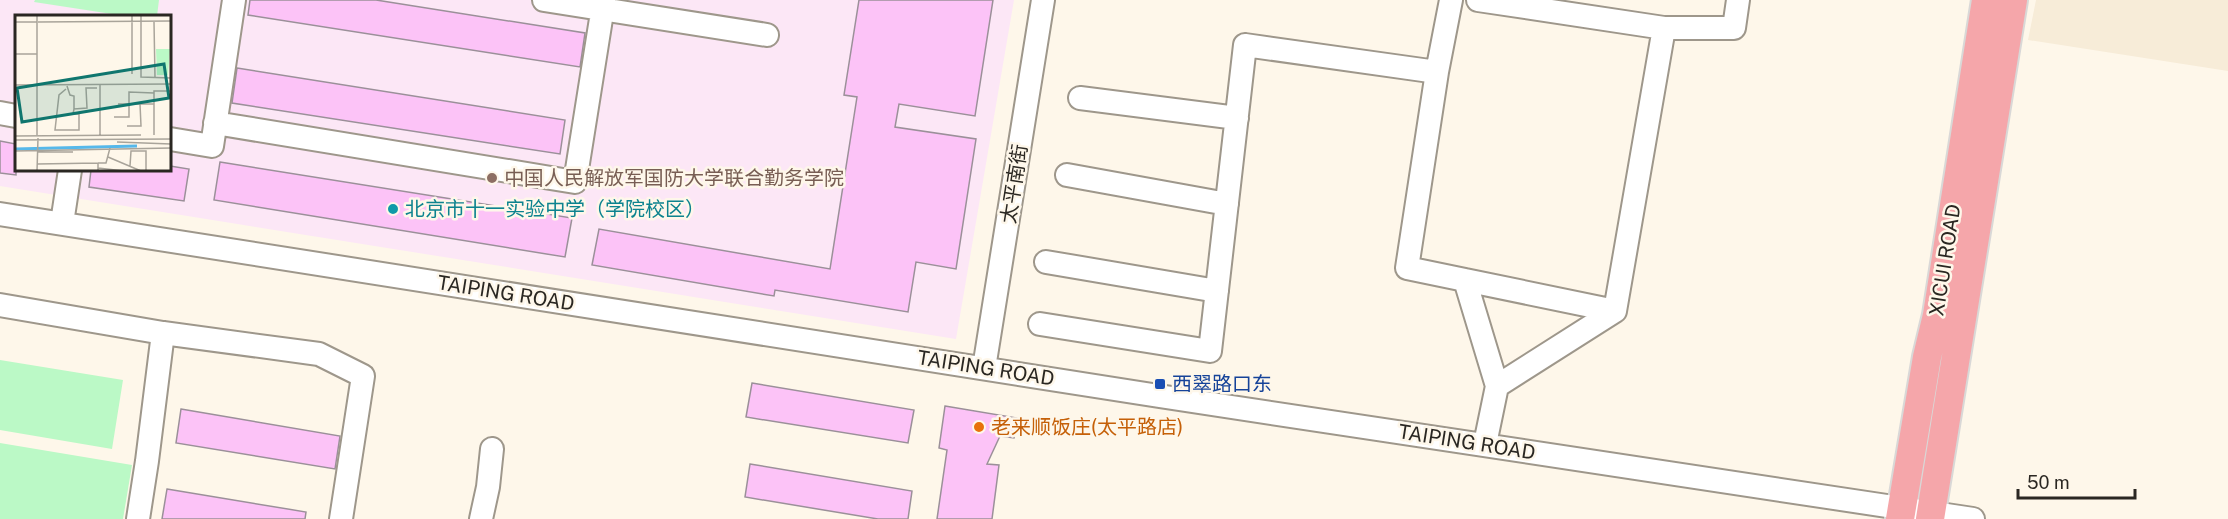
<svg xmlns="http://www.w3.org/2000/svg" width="2228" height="519" font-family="'Public Sans','Noto Sans SC',sans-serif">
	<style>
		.built { fill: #f7ecd8 }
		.education { fill: #fce7f6; fill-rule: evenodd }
		.green { fill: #bbf9c6 }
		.building { fill: #fcc3f7; stroke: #9b9099; stroke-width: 1.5 }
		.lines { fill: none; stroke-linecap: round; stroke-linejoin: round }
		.minor-casing { stroke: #9e978b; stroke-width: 26 }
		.major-casing { stroke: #d9d8d7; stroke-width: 32 }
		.minor { stroke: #fff; stroke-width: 22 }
		.major { stroke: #f5a6aa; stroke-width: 28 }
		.education-dot { fill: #8d6e63; stroke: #fef7ea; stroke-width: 2 }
		.culture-dot { fill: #0f9aa8; stroke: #fef7ea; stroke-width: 2 }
		.transit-dot { fill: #1a4fb4; stroke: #fef7ea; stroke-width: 2 }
		.food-dot { fill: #e8710a; stroke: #fef7ea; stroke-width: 2 }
		.labels { text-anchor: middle; stroke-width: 5; stroke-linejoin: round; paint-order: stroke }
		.education-label { font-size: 20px; fill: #785e54; stroke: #fef7ea; text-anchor: start }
		.street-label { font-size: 20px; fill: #2a2722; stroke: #fef7ea }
		.culture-label { font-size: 20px; fill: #0d838f; stroke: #fef7ea; text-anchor: start }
		.transit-label { font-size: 20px; fill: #164399; stroke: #fef7ea; text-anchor: start }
		.food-label { font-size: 20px; fill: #c56008; stroke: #fef7ea; text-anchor: start }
		.inset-river { fill: none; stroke: #56b8ea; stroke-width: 3 }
		.inset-road { fill: none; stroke: #a9a49a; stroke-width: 1.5 }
		.view { fill: #0f766e; fill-opacity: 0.15; stroke: #0f766e; stroke-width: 3 }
		.inset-edge { fill: none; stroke: #2a2722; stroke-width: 3 }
	</style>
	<rect width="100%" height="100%" fill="#fef7ea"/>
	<!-- built -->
	<path class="built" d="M2036,0H2228V71L2028,40Z"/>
	<!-- education -->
	<path class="education" d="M0,0H1014L956,339L0,186ZM16,16H170V170H16Z"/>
	<!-- green -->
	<path class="green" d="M35,0H159L157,16H125L34,2Z
		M0,360L123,380L112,449L0,430Z
		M0,443L132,465L123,519H0Z"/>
	<!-- building -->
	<path class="building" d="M250,0H376L585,33L580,67L248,15Z
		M859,0H993L975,116L899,104L895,127L976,139L956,269L916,262L908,312L775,290L774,296L592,265L599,229L830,269L857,97L844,95Z
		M237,68L565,120L560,154L232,103Z
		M0,141L16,144V175L0,173Z
		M220,162L572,218L565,257L214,200Z
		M170,166L189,169L184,201L89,187L91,170H170Z
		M752,383L914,410L908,443L746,417Z
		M945,406L1017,418L1014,438L1000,436L987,464L999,465L992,519H937L947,450L939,448Z
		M181,409L340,436L335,469L176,443Z
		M750,464L912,491L908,519H878L745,497Z
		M167,489L306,512L305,519H162Z"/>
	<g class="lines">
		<!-- minor casing -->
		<g class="minor-casing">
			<path id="minor" d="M544,0L767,35
				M1478,0L1664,28
				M1437,72L1451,0
				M1080,98L1237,118
				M0,113L16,116
				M215,123L575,182L604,0
				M170,139L212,146L234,0
				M1067,175L1227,204
				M0,214L1159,396L1973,519
				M62,223L70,170
				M1046,262L1217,291
				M1465,280L1615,311
				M0,305L163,333L319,354L363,376L341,519
				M1040,324L1210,351L1245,45L1437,72L1407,268L1465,280L1497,386L1485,444
				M984,368L1043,0
				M1497,386L1615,311L1664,28H1734L1738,0
				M138,519L147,461L163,333
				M481,519L488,487L492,449"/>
		</g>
		<!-- major casing -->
		<g class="major-casing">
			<path id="major" d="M1900,519L1927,357L1937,315L1986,0
				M1930,519L2013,0"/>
		</g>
		<!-- minor -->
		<use href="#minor" class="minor"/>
		<!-- major -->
		<use href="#major" class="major"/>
	</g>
	<!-- markers -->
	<circle class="education-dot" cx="492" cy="178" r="6"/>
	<circle class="culture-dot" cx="393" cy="209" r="6"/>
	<rect class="transit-dot" x="1154" y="378" width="12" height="12" rx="3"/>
	<circle class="food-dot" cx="979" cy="427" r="6"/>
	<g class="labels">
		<!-- education labels -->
		<g class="education-label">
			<text x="504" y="185">中国人民解放军国防大学联合勤务学院</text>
		</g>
		<!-- street labels -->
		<g class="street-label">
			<text transform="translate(1014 184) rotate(-81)" y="7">太平南街</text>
			<text transform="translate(1945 260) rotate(-81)" y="7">XICUI ROAD</text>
			<text transform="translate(506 293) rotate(9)" y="7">TAIPING ROAD</text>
			<text transform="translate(986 368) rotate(9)" y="7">TAIPING ROAD</text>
			<text transform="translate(1467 442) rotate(9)" y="7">TAIPING ROAD</text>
		</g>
		<!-- culture labels -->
		<g class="culture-label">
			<text x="405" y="216">北京市十一实验中学（学院校区）</text>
		</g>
		<!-- transit labels -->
		<g class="transit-label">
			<text x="1172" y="391">西翠路口东</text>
		</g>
		<!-- food labels -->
		<g class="food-label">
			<text x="991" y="434">老来顺饭庄(太平路店)</text>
		</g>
	</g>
	<!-- overview -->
	<g transform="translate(15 15)">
		<rect width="156" height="156" fill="#fef7ea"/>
		<path d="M141,34H155L153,60H142Z" fill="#bbf9c6"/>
		<path class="inset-river" d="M0,134L122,131"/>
		<path class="inset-road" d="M22,0V120M117,0V59M126,0V62L156,63M0,7H22M23,7L156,6M139,7L140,63M0,39H22M0,70L156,69M52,71L55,80L59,81V94L72,93L71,73H82M51,74L44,80L40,115H64V99H58L59,94M103,89H139M99,102H114V77L139,78M112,111H126L125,89M139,120V76H156M0,121L126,120M85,121V69M0,125L156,124M102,127L156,129M0,136L156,133M23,137H58M93,142L126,156M83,148H91L95,133M22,149L83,148V156M115,151L116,136H131V156M83,153L109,156M22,156L23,123"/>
		<path class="view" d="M149,49L154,83L7,107L2,73Z"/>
		<rect width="156" height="156" class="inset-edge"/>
	</g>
	<!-- scale -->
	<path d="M2018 489v9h117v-9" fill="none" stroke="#2a2722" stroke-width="3"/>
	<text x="2027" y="489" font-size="18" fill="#2a2722" stroke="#fef7ea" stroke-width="4.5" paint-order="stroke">50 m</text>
</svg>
